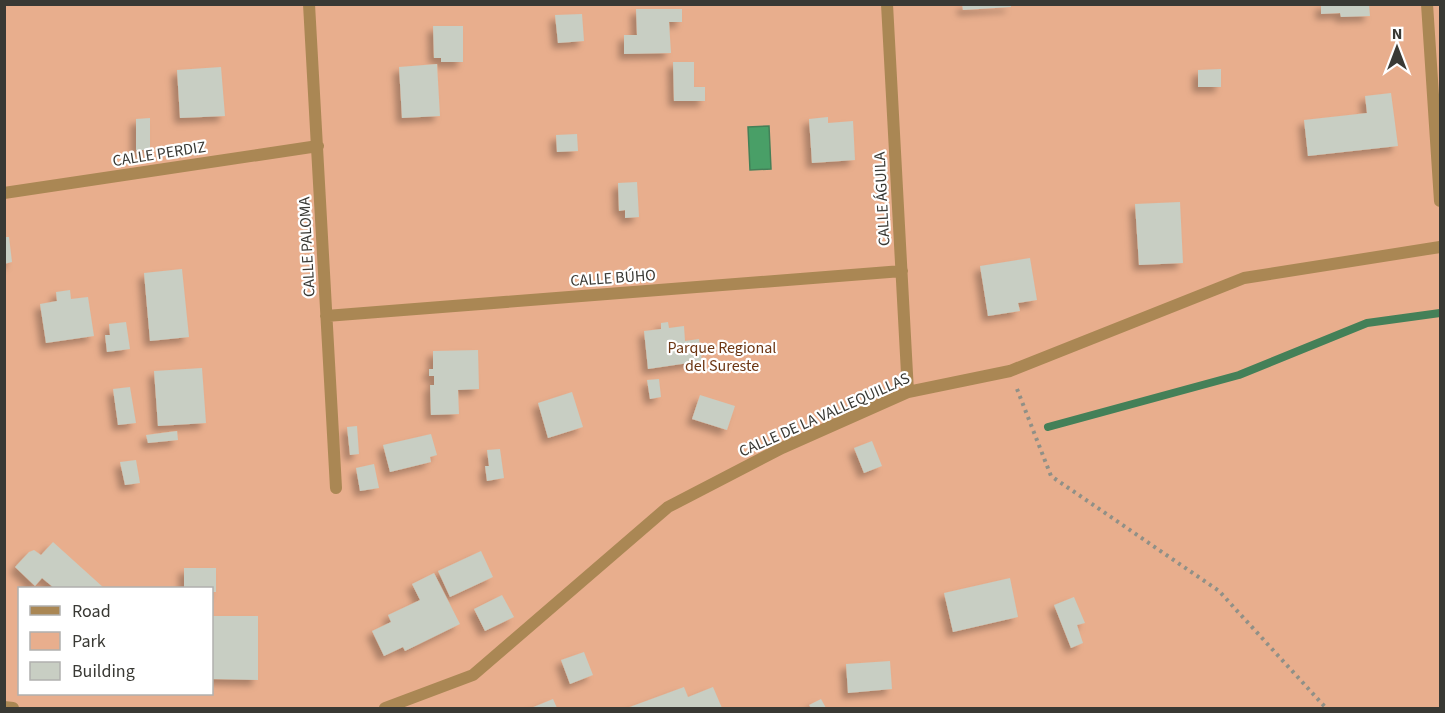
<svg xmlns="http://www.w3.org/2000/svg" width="1445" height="713" font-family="'Source Sans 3',sans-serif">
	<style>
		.green { fill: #e8ae8d; fill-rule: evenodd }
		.water { fill: #499f67; stroke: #448058; stroke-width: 1.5 }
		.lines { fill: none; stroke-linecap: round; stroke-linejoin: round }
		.stream { stroke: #448058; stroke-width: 8 }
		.building { fill: #c8cec3; filter: url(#shadow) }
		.path { stroke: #909087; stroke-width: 4; stroke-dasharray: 3 4.5; stroke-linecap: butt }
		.street { stroke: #aa8754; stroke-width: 12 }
		.labels { text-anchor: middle; stroke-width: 4.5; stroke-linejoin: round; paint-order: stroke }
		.street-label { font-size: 16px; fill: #393934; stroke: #fff }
		.park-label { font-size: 16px; fill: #6c3613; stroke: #fff }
	</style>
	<defs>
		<filter id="shadow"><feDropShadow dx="-5.5" dy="5.5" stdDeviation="3" flood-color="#0004"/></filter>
	</defs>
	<rect width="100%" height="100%" fill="#e8e7db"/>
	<!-- green -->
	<path class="green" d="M4,5H1440V708H5ZM20,588H212V694H20Z"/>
	<!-- water -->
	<path class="water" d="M769,126L771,169L750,170L748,127Z"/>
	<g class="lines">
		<!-- stream -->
		<path class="stream" d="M1048,427L1239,375L1367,323L1440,313"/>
	</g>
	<!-- building -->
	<path class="building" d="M962,4H1011V7L963,10Z
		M1321,4H1369L1370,16L1341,17L1340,13L1321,14Z
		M636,9H682V22H669L671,53L624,54V35H637Z
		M582,14L584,41L558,43L555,15Z
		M433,26H463V62H441V58H434Z
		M673,62H694V87H705V101H674Z
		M437,64L440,116L402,118L399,67Z
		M221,67L225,116L180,118L177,70Z
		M1221,69V87H1198V70Z
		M1391,93L1398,146L1308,156L1304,120L1367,113L1365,96Z
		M828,117V123L853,121L855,160L812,163L809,119Z
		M150,118V150H136V119Z
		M577,134L578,151L557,152L556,135Z
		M637,182L639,217L625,218V210L619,211L618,183Z
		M1180,202L1183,263L1139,265L1135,204Z
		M4,237H9L12,262L4,264Z
		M1030,258L1037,300L1018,303L1020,311L988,316L980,266Z
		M182,269L189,337L150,341L144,273Z
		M70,290L71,299L88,297L94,336L46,343L40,304L57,301L56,292Z
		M126,322L130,349L107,352L105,335H110L109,324Z
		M668,322L669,328L684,326L685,341L699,339L702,361L648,369L644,331L661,329V323Z
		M478,350L479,389L458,390L459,414L431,415L430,385H434V376H429V369H433V351Z
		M202,368L206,423L158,426L154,371Z
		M659,379L661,397L650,399L647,380Z
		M130,387L136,423L118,425L113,389Z
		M572,392L583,427L548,438L538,403Z
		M700,395L735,406L727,430L692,419Z
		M357,426L359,454L350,455L347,427Z
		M177,431L178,440L148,443L146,435Z
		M431,434L437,455L430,457L431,462L390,472L383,445Z
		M872,441L882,466L864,473L854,448Z
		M500,449L504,478L487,481L485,466H489L487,450Z
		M136,460L140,483L125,485L120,462Z
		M374,464L379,488L360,491L356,468Z
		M53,542L104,588H54L42,578L35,586L15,567L29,552L34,550L41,555Z
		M481,551L493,577L450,597L438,571Z
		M184,568H216V592H212V588H184Z
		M434,573L460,624L405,651L403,647L384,656L372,631L391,622L388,615L420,600L412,584Z
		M1010,578L1018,617L953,632L944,593Z
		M502,595L514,617L485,631L474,609Z
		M1074,597L1085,623L1077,625L1083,643L1071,648L1054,605Z
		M212,616H258V680L212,679Z
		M584,652L593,675L570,684L561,660Z
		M890,661L892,689L848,693L846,664Z
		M684,687L688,697L713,687L722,708H627Z
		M553,699L557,708H531Z
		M821,699L826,708H811L809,705Z"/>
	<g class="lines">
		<!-- path -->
		<path class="path" d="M1017,389L1051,476L1219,591L1326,708"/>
		<!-- street -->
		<path class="street" d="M309,4L336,488
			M887,4L908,392
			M1427,4L1440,201
			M4,193L318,146
			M326,316L902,271
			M4,707L13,708
			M385,708L473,675L668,507L782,448L908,392L1010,371L1244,278L1440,247"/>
	</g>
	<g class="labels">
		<!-- street labels -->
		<g class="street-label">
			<text transform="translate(159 153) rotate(-9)" y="6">CALLE PERDIZ</text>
			<text transform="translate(881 199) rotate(-93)" y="6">CALLE ÁGUILA</text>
			<text transform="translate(306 247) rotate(-93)" y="6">CALLE PALOMA</text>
			<text transform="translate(613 277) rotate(-4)" y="6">CALLE BÚHO</text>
			<text transform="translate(824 414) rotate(-24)" y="6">CALLE DE LA VALLEQUILLAS</text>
		</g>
		<!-- park labels -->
		<g class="park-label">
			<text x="722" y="353">Parque Regional<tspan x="722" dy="18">del Sureste</tspan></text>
		</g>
	</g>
	<!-- border -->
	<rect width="1445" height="713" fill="none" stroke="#393934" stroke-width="12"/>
	<!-- legend -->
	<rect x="18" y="587" width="195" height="108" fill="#ffffff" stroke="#b0b0ae" stroke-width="1.5"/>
	<rect x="30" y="606" width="30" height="9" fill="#aa8754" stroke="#b0b0ae" stroke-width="1.5"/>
	<text x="72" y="617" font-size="18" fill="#393934">Road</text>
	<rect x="30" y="632" width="30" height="18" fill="#e8ae8d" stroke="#b0b0ae" stroke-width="1.5"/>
	<text x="72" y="647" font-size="18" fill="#393934">Park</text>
	<rect x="30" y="662" width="30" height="18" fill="#c8cec3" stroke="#b0b0ae" stroke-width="1.5"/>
	<text x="72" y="677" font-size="18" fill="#393934">Building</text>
	<!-- north arrow -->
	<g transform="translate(1397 48)" stroke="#ffffff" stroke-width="4.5" paint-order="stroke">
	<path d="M0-4.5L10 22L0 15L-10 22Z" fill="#393934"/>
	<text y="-9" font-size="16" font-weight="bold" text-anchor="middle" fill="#393934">N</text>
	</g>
</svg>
